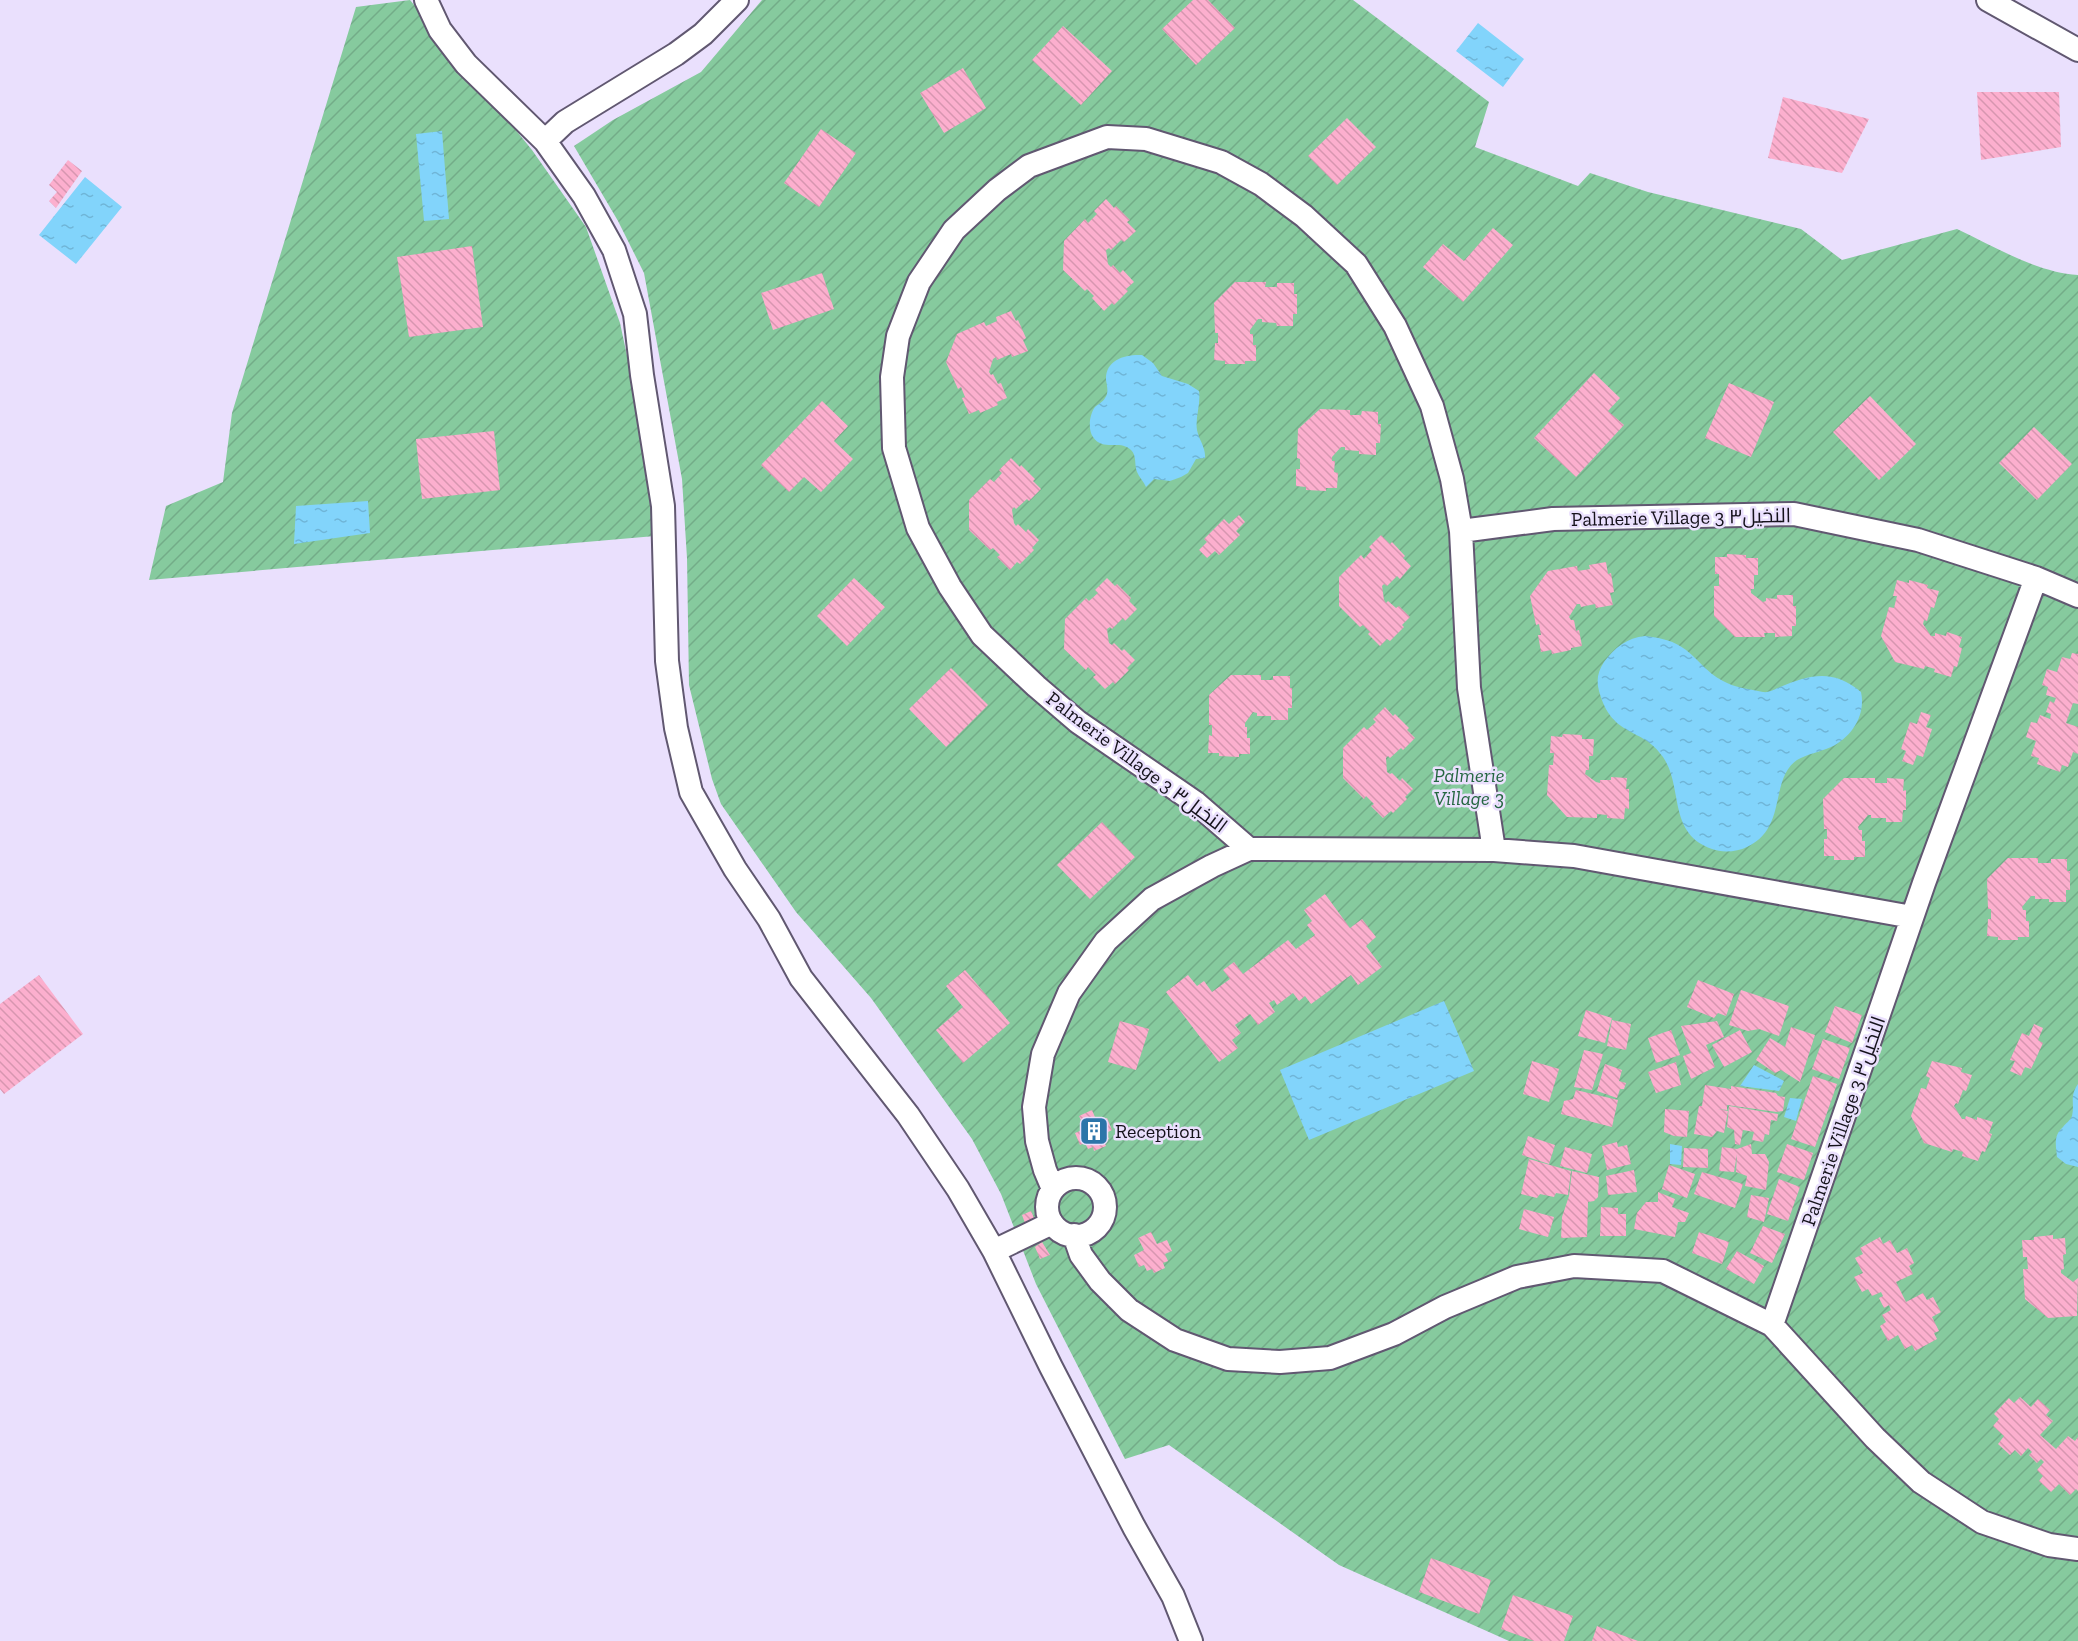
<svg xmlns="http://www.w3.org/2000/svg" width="2078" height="1641" font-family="'Zilla Slab',Cairo,serif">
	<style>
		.garden { fill: url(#garden-furrows) }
		.water { fill: url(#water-ripples) }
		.building { fill: url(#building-back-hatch) }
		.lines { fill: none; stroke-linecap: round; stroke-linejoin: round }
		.street-casing { stroke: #615871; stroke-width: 26 }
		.street { stroke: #fff; stroke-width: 22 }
		.labels { text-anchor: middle; stroke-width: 5; stroke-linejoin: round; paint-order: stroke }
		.street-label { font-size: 20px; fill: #15121b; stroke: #eae0fd }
		.park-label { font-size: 20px; font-style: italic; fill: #246640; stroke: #eae0fd }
		.poi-label { font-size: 20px; fill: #15121b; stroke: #eae0fd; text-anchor: start }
	</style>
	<defs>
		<pattern id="garden-furrows" width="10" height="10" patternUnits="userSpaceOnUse" patternTransform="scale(1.5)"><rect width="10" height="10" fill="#86ca9e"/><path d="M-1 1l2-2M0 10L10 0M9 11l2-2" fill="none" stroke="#73ac88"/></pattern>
		<pattern id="water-ripples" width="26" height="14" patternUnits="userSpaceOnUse" patternTransform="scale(1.5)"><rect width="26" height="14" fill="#82d4fb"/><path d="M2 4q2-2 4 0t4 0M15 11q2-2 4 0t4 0" fill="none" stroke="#6fb5d7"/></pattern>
		<pattern id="building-back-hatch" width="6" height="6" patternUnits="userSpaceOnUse" patternTransform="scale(1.5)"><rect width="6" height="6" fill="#fcafce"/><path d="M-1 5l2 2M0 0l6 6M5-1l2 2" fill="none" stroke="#d796b0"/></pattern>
	</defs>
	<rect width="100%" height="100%" fill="#eae0fd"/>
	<!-- garden -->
	<path class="garden" d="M410,0L532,150L586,227L620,323L629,365L655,536L149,580L166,506L223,482L232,413L356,7Z
		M762,0H1353L1489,102L1475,147L1578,186L1590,173L1648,192L1801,229L1842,260L1957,229C1995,247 2036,272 2078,275V1641H1509L1339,1565L1169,1445L1125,1459L1036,1284L1001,1194L972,1139L871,998L796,912L721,804L712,779L689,685L687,558L682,479L644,273L618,221L574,146L613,120L701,72Z"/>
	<!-- water -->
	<path class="water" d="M1478,23L1524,59L1503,87L1456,51Z
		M442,131L449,219L424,221L416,134Z
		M85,177L122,207L76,264L39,235Z
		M1142,355L1153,363L1162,376L1188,384L1199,391C1201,404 1195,418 1197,430C1199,440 1206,448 1205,458L1196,459L1188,473L1181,477L1170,481L1154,479L1146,487C1144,482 1139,477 1137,472C1134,464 1137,456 1131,450C1120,439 1103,452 1093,437C1088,430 1089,415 1095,407C1098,404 1103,402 1105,398C1109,393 1107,386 1106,380C1105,360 1125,354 1142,355Z
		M368,501L370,533L294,544L296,506Z
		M1645,636C1656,637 1671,640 1680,646C1696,655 1706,673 1723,681C1735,688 1750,689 1763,692C1769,693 1775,689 1780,687C1811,674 1834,669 1861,692C1866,715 1852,737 1831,747C1820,752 1807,754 1797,760C1769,779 1788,828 1747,847C1737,852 1722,853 1712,849C1667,833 1684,788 1663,757C1642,726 1612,739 1599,691C1596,680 1598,671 1604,662C1615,647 1627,638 1645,636Z
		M1444,1001L1474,1071L1309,1140L1280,1070Z
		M1754,1065L1784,1081L1779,1091L1740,1086Z
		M2078,1084V1167L2066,1164L2057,1157C2056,1145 2053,1136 2063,1127C2066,1123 2070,1121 2072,1116C2075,1103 2069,1097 2078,1084Z
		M1790,1098L1802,1099L1796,1121L1784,1117Z
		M1670,1144L1682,1146L1681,1165L1670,1164Z"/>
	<!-- building -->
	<path class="building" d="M1193,0H1208L1235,28L1196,65L1162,29Z
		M1063,26L1112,71L1081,105L1032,60Z
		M963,68L986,108L944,133L920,93Z
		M1977,92H2059L2061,147L1981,160Z
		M1783,97L1869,119L1842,173L1768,158Z
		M1347,118L1376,147L1337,185L1308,156Z
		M821,129L856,153L819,207L784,183Z
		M68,160L82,171L56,208L49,201L57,192L49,185Z
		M1106,199L1114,208L1116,206L1130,220L1127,222L1136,231L1124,242L1121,240L1111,250L1109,248L1106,250L1108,264L1111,267L1113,265L1120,273L1123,270L1134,282L1126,289L1128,291L1114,305L1112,303L1104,311L1092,298L1094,296L1087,289L1085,291L1063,270L1064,241L1085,219L1088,223L1097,214L1094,211Z
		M1493,228L1513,245L1463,302L1423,267L1443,244L1464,261Z
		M472,246L483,327L409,337L397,257Z
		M822,273L834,309L773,330L761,293Z
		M1235,282H1266L1265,287H1277V283H1294V294H1297V314H1293V326H1277L1276,323L1262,322V319H1258L1250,330V334H1253V345H1256V361H1245V364H1225V361L1214,360L1215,343H1218V333H1215L1214,303Z
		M1011,311L1016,321L1018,320L1026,338L1023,340L1028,351L1012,357L1011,354L997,360L996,357L993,359L989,372L991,375L993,374L998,384L1001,383L1007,398L997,402L998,405L980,413L979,410L969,414L962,398L965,397L961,387L958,389L946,362L957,334L984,322L986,326L997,321L996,317Z
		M1594,373L1620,398L1608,411L1624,425L1576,477L1534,438Z
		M1729,383L1774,402L1751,457L1705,438Z
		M1870,396L1916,444L1879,480L1833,432Z
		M822,401L848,426L834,441L853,459L821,492L804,477L789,492L761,465Z
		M1320,409L1350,410V415H1361L1362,411L1378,412V424H1381L1380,443H1376V455L1359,454V451L1345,450V447H1341L1332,457V461H1335L1334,472L1338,473L1337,488H1326V491L1306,490V487L1296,486V469H1300V459L1297,458L1298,429Z
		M2034,427L2072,464L2037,500L1999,463Z
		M494,431L500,490L422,499L416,439Z
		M1011,458L1020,467L1021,465L1035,479L1033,481L1041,489L1029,501L1027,499L1016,509L1014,507L1012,510L1014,523L1016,526L1018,524L1026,532L1028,529L1039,540L1032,548L1034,550L1020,564L1017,562L1010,570L997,557L1000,555L993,548L990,550L969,530V500L990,479L994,482L1002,473L999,470Z
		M1239,515L1245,522L1236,531L1240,535L1219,555L1215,551L1207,558L1199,550L1207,542L1204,539L1224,519L1229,524Z
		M1381,535L1390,544L1392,542L1405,556L1403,558L1411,566L1400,579L1397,576L1387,586L1384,584L1382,586L1384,600L1386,603L1388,601L1396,608L1399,606L1410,617L1402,625L1404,627L1390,641L1387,639L1380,646L1368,634L1370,632L1363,625L1360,627L1339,606V577L1361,555L1364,559L1372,550L1369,547Z
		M1727,554L1746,555V558H1758V575H1754V589H1751V593L1763,602L1766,601V598L1777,599V595H1793V606H1796V626H1792V636L1775,637V633H1764L1765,637H1735L1714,616V586H1719V574H1715V557H1727Z
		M1606,562L1608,574L1611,573L1614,592L1610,593L1613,605L1596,608L1595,604L1581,607L1580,604H1577L1569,617L1571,620H1574L1576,631L1579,630L1582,646L1571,648V650L1552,654L1551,650L1541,652L1538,635H1541L1539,624L1536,625L1530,596L1548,571L1577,566L1578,571L1590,569L1589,565Z
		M854,578L885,607L847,646L817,616Z
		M1107,578L1115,586L1117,584L1131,598L1129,601L1137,609L1125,621L1123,618L1112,629L1110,627L1107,629L1109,643L1112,645L1114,643L1122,651L1124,649L1135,660L1127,668L1129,670L1115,684L1113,682L1105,689L1093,677L1096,675L1088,667L1086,670L1064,649L1065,619L1086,598L1089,601L1098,593L1095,590Z
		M1897,580L1909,583V580L1928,585L1927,588L1939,591L1934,608L1931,607L1927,621L1924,620L1923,624L1931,636H1935V633L1946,636L1947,632L1962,637L1959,647L1962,648L1957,667L1954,666L1951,677L1934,672L1935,669L1925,666L1924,669L1895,662L1881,636L1889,607L1894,608L1897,596H1893Z
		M2072,653L2078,654V704L2073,703L2066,723L2078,727V754L2073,752L2068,767L2062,765L2060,772L2037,764L2039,758L2031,756L2036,741L2026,737L2031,722L2037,723L2040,715L2050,719L2051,714L2046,712L2050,701L2054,703L2056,698L2046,695L2048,687L2042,685L2047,669L2057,672L2062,657L2070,659Z
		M951,668L988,705L946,747L909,709Z
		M1231,675H1261V680H1273V676H1290V688H1292V708H1288V720H1271V716H1257V713L1253,712L1245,723V727H1247V738H1250V754H1239V757L1219,756V753H1208L1209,735L1212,736V725H1209V695Z
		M1385,707L1393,716L1395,714L1409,728L1407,730L1415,738L1403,750L1401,748L1390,758L1388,756L1386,758L1387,772L1390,774L1392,773L1400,781L1402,778L1413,789L1405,797L1407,799L1393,813L1391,811L1383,818L1371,806L1374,804L1366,796L1364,799L1343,778V748L1364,727L1367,730L1376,722L1373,719Z
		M1921,712L1931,715L1926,727L1932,729L1923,757L1917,755L1913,765L1902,761L1906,751L1901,749L1910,722L1917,724Z
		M1563,734L1582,735V739H1594L1593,756H1589V770H1586L1585,774L1596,782L1600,783V780H1611V777L1627,778L1626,789H1629V809L1625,808L1624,819L1607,818V815L1597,814V818L1567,817L1547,795L1549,765H1553L1554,753H1550L1551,736L1562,737Z
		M1844,778H1875V783H1887V778L1904,779L1903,791L1906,790V810H1903L1902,822H1886V818H1871V815H1868L1858,827L1859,830H1862V841H1865V857H1854V860H1834V856H1824V839H1827V829H1824L1823,799Z
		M1102,822L1135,857L1090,899L1057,865Z
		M2008,858H2038V863H2051V859H2067V871H2070V890H2066V902H2049V899H2035V896H2031L2022,907L2023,910H2026V921H2029V937H2018V940H1998V937L1987,936L1988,919H1991V909H1988L1987,879Z
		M1325,894L1350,928L1362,919L1376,937L1366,946L1382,967L1358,985L1351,975L1311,1004L1305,996L1299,1001L1293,993L1277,1005L1274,1000L1269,1003L1275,1012L1258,1025L1250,1014L1235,1025L1241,1033L1232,1040L1238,1048L1219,1062L1166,992L1188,975L1197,986L1204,981L1212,992L1230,979L1223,970L1234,962L1243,974L1288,940L1296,949L1315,935L1307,925L1312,921L1304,910Z
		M965,970L1010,1023L963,1063L936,1030L963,1007L946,986Z
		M39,975L83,1034L4,1094L0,1089V1004Z
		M1698,980L1734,994L1726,1016L1718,1013L1714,1018L1687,1007Z
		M1741,990L1789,1006L1779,1036L1759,1029L1748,1031L1729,1025Z
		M1835,1006L1862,1015L1852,1043L1825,1032Z
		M1586,1010L1612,1018L1605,1043L1578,1036Z
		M1612,1020L1631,1024L1626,1050L1607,1046Z
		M1120,1021L1149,1029L1136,1070L1108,1062Z
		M1717,1021L1724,1037L1706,1045L1715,1067L1691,1079L1683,1056L1691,1053L1681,1026Z
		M2034,1024L2043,1028L2038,1040L2043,1043L2031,1069L2025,1067L2021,1076L2010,1071L2015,1061L2010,1060L2022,1033L2029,1036Z
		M1791,1027L1815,1035L1800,1082L1781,1070L1775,1073L1756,1060L1770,1038L1785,1047Z
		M1671,1030L1680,1055L1656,1063L1648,1038Z
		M1740,1030L1752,1052L1724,1067L1712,1045Z
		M1823,1039L1850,1048L1839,1079L1812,1069Z
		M1584,1050L1603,1054L1592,1090L1574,1087Z
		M1532,1061L1559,1069L1549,1102L1523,1094Z
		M1932,1061L1962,1068L1961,1072L1972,1075L1966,1091L1963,1090L1958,1104L1956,1103L1954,1106L1962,1119H1965L1966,1116L1977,1120V1117L1993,1122L1989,1133L1992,1134L1985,1152L1982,1151L1978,1161L1962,1156L1963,1152L1953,1149L1952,1152L1924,1143L1911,1116L1921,1088L1926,1089L1930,1078L1926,1076Z
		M1676,1062L1681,1085L1656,1093L1648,1072Z
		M1605,1064L1622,1070L1619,1081L1626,1083L1624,1089H1620L1617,1098L1597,1091Z
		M1813,1076L1837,1084L1815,1147L1791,1139Z
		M1705,1085L1731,1089V1086L1776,1093L1778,1096L1785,1097L1783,1111L1777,1112L1727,1105V1110L1718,1109L1728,1111L1724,1133L1717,1131L1712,1137L1694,1134L1699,1106H1702Z
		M1576,1090L1618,1100L1612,1127L1561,1114L1564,1101L1573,1099Z
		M1729,1106L1778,1114L1777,1121L1771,1120L1769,1135L1765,1134L1763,1142L1752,1140L1754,1132L1743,1130L1740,1145L1735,1144L1734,1130L1727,1127Z
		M1665,1109L1689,1111L1687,1137L1674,1136L1664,1132Z
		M1092,1110L1097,1122L1107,1118L1112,1130L1106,1133L1109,1139L1104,1141L1106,1146L1094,1151L1093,1147L1088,1149L1085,1143L1080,1145L1075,1133L1085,1129L1079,1116Z
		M1528,1136L1555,1145L1549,1164L1522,1155Z
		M1617,1142L1618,1147L1627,1145L1631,1164L1607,1170L1602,1146Z
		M1751,1144L1752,1154H1765L1769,1162L1766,1190L1745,1186L1747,1176L1736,1172L1737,1154L1734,1172L1719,1171L1722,1147L1737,1149Z
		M1787,1144L1813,1153L1804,1180L1777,1172Z
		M1565,1147L1592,1154L1587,1173L1560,1166Z
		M1684,1148L1708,1149V1168L1683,1167Z
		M1529,1159L1571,1171L1568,1195L1556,1193L1554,1197L1540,1194L1537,1198L1521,1194Z
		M1669,1165L1695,1174L1687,1198L1662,1189Z
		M1634,1170L1637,1192L1608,1195L1606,1176Z
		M1572,1171L1599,1177L1598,1197L1594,1201L1588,1202L1587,1237L1561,1238L1562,1217L1569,1196Z
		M1702,1172L1743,1184L1735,1208L1694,1194Z
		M1779,1179L1800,1187L1788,1221L1767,1214Z
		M1658,1192L1675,1199L1672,1207L1689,1213L1685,1222H1678L1675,1237L1634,1229L1637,1213L1646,1202H1658Z
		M1751,1195L1769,1198L1764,1222L1747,1217Z
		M1601,1207L1618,1208V1214H1626V1236H1600Z
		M1524,1209L1554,1217L1548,1237L1519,1229Z
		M1031,1211L1037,1225L1028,1231L1022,1215Z
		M1763,1226L1785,1234L1772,1263L1750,1253Z
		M1151,1232L1157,1244L1167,1240L1172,1251L1165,1254L1168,1261L1163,1263L1165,1268L1154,1273L1152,1269L1147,1271L1144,1265L1139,1267L1134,1255L1144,1250L1138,1238Z
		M1699,1232L1729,1242L1722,1264L1692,1253Z
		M2053,1235V1239L2065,1238L2066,1254L2063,1255L2064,1269L2061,1270V1273L2073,1282L2078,1278L2077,1316L2048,1318L2025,1299L2023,1269H2028L2027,1257H2023L2022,1240H2034V1237Z
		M1880,1237L1883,1244L1890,1240L1897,1253L1907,1248L1914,1263L1909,1266L1913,1274L1896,1282L1906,1302L1923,1293L1927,1300L1933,1297L1941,1312L1932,1317L1939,1331L1934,1333L1937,1339L1915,1351L1912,1345L1905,1349L1898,1335L1888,1341L1880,1326L1886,1322L1882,1315L1891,1310L1889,1305L1884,1308L1879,1298L1883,1296L1881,1292L1872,1296L1868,1289L1862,1292L1854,1277L1863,1273L1855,1258L1863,1254L1860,1248Z
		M1042,1242L1050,1255L1040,1259L1035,1247Z
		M1737,1251L1764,1266L1754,1284L1726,1269Z
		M2020,1397L2031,1407L2038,1399L2050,1410L2046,1415L2053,1421L2040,1435L2056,1449L2068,1436L2075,1441L2078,1437V1491L2076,1489L2070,1495L2059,1484L2051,1492L2039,1481L2043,1476L2037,1470L2044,1462L2041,1459L2037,1463L2029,1455L2032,1452L2028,1448L2021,1456L2015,1450L2010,1455L1998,1444L2004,1436L1993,1426L1999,1419L1994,1414L2009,1398L2014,1403Z
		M1431,1558L1491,1580L1479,1614L1419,1592Z
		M1513,1595L1573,1616L1564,1641H1534L1501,1629Z
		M1597,1626L1638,1641H1592Z"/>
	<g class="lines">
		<!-- street casing -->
		<g class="street-casing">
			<path id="street" d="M426,0L440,30L466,64L545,141L584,196L614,250L635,314L642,375L663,506L667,661L676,728L691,792L735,869L769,919L801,978L908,1115L958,1189L994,1251L1051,1367L1134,1527L1173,1596L1191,1641
				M1988,0L2078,50
				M545,141L565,122L676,54L703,34L737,0
				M1461,531L1553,519L1794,514L1918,540L2036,578L2078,596
				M1249,849L1196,803L1078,722L1036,686L982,635L950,587L918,528L894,448L892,377L898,336L919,282L954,230L997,190L1029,166L1107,137L1146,139L1221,162L1261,184L1304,216L1356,264L1395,326L1432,406L1452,479L1461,531L1469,688L1494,850
				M1047 1207a29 29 0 1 1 58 0a29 29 0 1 1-58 0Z
				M1053,1189L1045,1170L1037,1141L1034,1107L1043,1054L1069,993L1106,941L1152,899L1212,866L1249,849L1494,850L1574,856L1912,917
				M1074,1235L1081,1255L1100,1281L1129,1310L1175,1340L1228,1359L1280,1362L1330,1358L1394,1334L1445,1307L1517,1277L1574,1266L1663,1271L1772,1325L1875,1438L1921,1482L1982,1522L2049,1545L2078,1549
				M994,1251L1052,1223
				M1772,1325L1924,883L2036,578"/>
		</g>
		<!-- street -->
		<use href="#street" class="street"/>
	</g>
	<!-- icons -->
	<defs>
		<g id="building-square" transform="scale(1.5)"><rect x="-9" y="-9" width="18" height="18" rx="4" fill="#2c75a9" stroke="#eae0fd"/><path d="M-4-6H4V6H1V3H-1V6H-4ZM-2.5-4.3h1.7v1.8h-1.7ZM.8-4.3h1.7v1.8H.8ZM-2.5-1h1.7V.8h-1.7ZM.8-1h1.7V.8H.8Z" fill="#fff"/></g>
	</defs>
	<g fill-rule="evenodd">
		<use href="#building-square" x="1094" y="1131"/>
	</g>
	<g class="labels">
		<!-- street labels -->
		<g class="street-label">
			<text transform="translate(1681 517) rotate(-1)" y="7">Palmerie Village 3 النخيل٣</text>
			<text transform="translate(1137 762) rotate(37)" y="7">Palmerie Village 3 النخيل٣</text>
			<text transform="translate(1843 1121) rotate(-71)" y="7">Palmerie Village 3 النخيل٣</text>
		</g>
		<!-- park labels -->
		<g class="park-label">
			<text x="1469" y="782">Palmerie<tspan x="1469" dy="23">Village 3</tspan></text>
		</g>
		<!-- poi labels -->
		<g class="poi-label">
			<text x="1115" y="1138">Reception</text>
		</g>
	</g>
</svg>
